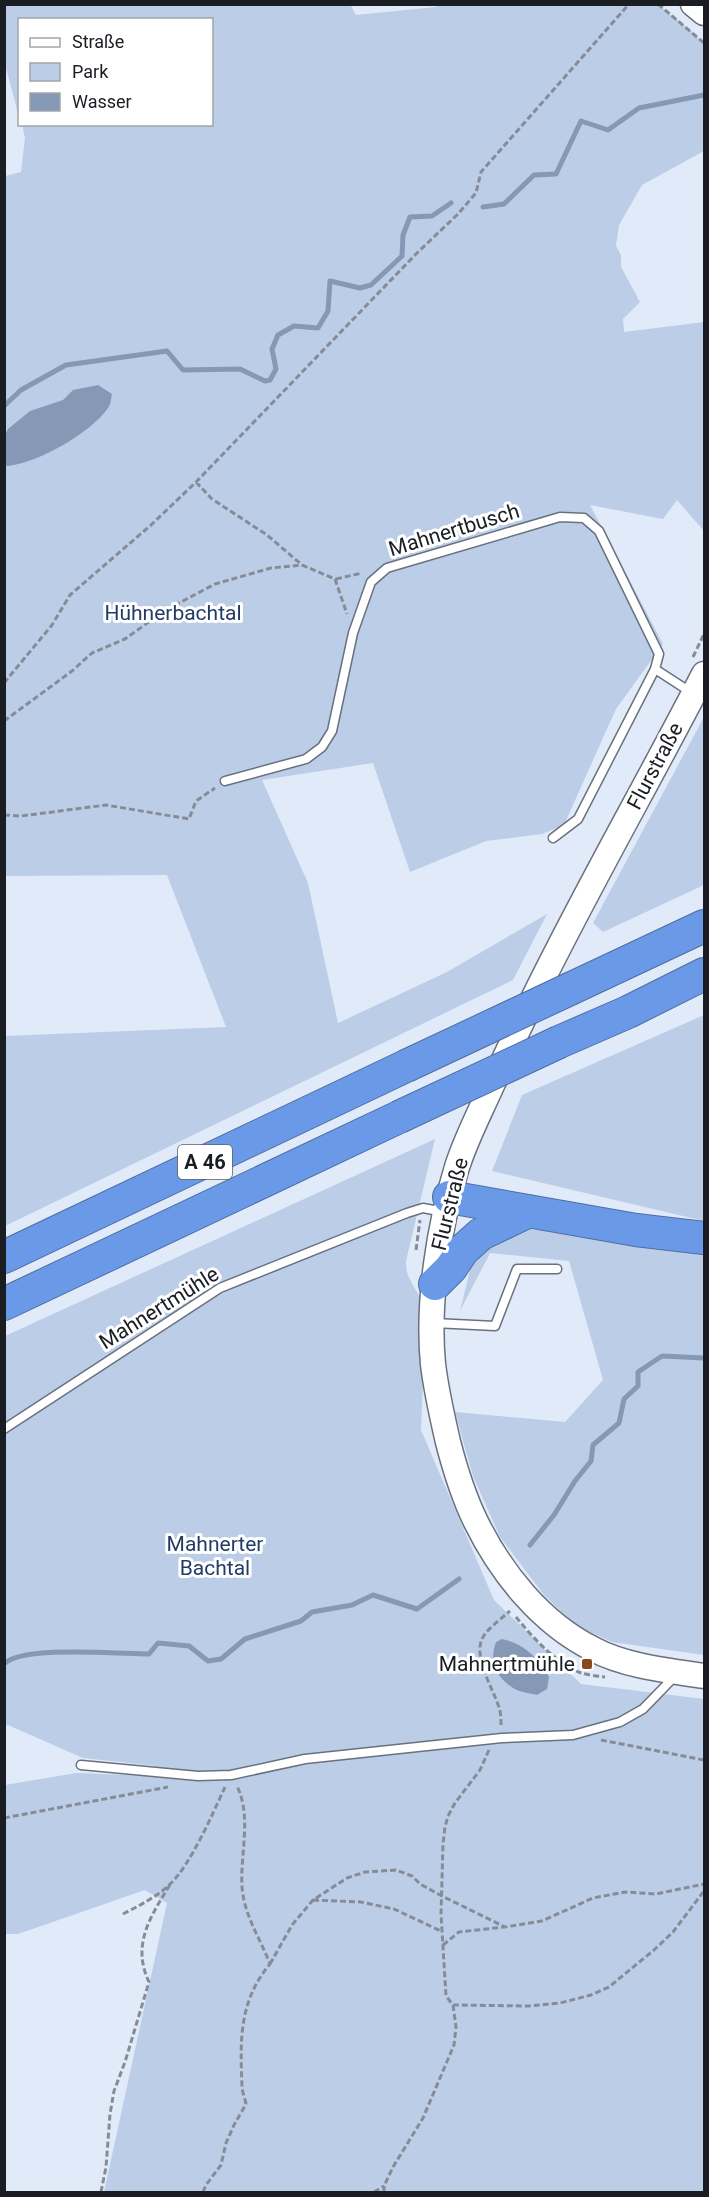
<svg xmlns="http://www.w3.org/2000/svg" width="709" height="2197" font-family="Roboto,sans-serif">
	<style>
		.green { fill: #bccde8 }
		.water { fill: #8598b6 }
		.lines { fill: none; stroke-linecap: round; stroke-linejoin: round }
		.stream { stroke: #8598b6; stroke-width: 5 }
		.lane-casing { stroke: #69717e; stroke-width: 11 }
		.secondary-casing { stroke: #69717e; stroke-width: 27 }
		.highway-casing { stroke: #4e6ea2; stroke-width: 34 }
		.path { stroke: #868c96; stroke-width: 3; stroke-dasharray: 6 3; stroke-linecap: butt }
		.lane { stroke: #fff; stroke-width: 8 }
		.secondary { stroke: #fff; stroke-width: 24 }
		.highway { stroke: #6a99e7; stroke-width: 32 }
		.highway-bridge-casing { stroke: #4e6ea2; stroke-width: 34; stroke-linecap: butt }
		.highway-bridge { stroke: #6a99e7; stroke-width: 32 }
		.poi-dot { fill: #8c481d; stroke: #fff; stroke-width: 2 }
		.labels { text-anchor: middle; stroke-width: 6; stroke-linejoin: round; paint-order: stroke }
		.shield { fill: #fff; stroke: #5f6164; stroke-width: 1.5 }
		.shield-label { font-size: 20px; font-weight: bold; fill: #1a1d22 }
		.street-label { font-size: 21px; fill: #1a1d22; stroke: #fff }
		.park-label { font-size: 21px; fill: #223c66; stroke: #fff }
		.poi-label { font-size: 21px; fill: #1a1d22; stroke: #fff; text-anchor: end }
	</style>
	<rect width="100%" height="100%" fill="#e1eaf8"/>
	<!-- green -->
	<path class="green" d="M350,4L356,15L436,7L439,4L659,5L695,34L704,46V151L642,185L619,225L616,246L621,255V267L640,302L623,319L624,332L704,322V531L677,500L663,519L590,505L663,644L616,709L564,825L542,834L486,841L410,872L373,763L262,780L308,883L338,1023L447,972L547,914L513,980L5,1226V1036L226,1027L167,875L4,876L5,176L21,172L25,138L22,125L212,124V20H20L19,117L5,64V5Z
		M704,717V885L603,932L593,923Z
		M704,1015V1221L492,1171L522,1095Z
		M435,1139L406,1261C405,1280 418,1290 426,1308L421,1430L494,1600L581,1684L704,1699V2192H104L167,1903L145,1890L18,1934H5V1785L76,1773L154,1776L156,1766L83,1758L8,1725L5,1726V1336Z
		M513,1227L704,1247V1655L612,1642L575,1625L544,1595L500,1537L473,1476L455,1412L565,1422L603,1380L569,1261L490,1253L460,1311L474,1254Z"/>
	<!-- water -->
	<path class="water" d="M98,385L112,394C111,399 111,404 108,408C91,433 35,465 5,466V435L8,429L30,411L63,400L73,390Z
		M502,1639C523,1643 540,1659 549,1677L547,1689L537,1695C529,1693 519,1692 513,1688C495,1676 489,1661 496,1642Z"/>
	<g class="lines">
		<!-- stream -->
		<path class="stream" d="M483,207L504,204L534,175L556,174L581,121L608,130L639,108L704,95
			M4,406L21,390L66,365L167,351L183,370L240,369L265,381L270,380L276,369L272,349L278,335L294,326L318,328L328,311L330,281L360,288L371,285L402,256L403,235L410,217L432,216L451,203
			M530,1545L554,1515L575,1481L591,1461L593,1445L619,1423L624,1399L638,1386V1372L662,1356L704,1358
			M4,1664C22,1645 120,1654 149,1654L158,1643L189,1646L208,1661L221,1659L245,1639L301,1621L312,1612L352,1605L373,1595L417,1609L459,1579"/>
		<!-- lane casing -->
		<g class="lane-casing">
			<path id="lane" d="M225,781L306,759L322,747L332,731L353,633L371,582L387,568L560,517L584,518L599,531L659,654L655,669L692,693
				M553,838L578,819L655,669
				M434,1323L495,1326L517,1269H557
				M4,1429L220,1288L407,1213L423,1208L444,1212
				M81,1765L198,1776L231,1775L305,1759L502,1738L573,1735L620,1722L643,1709L676,1675"/>
		</g>
		<!-- secondary casing -->
		<g class="secondary-casing">
			<path id="secondary" d="M693,4L704,13
				M704,674C648,783 586,890 532,1001C517,1032 502,1063 488,1094C477,1118 465,1142 457,1167C439,1226 427,1302 433,1364C436,1390 442,1416 448,1442C455,1469 463,1496 476,1522C501,1573 541,1623 593,1649C624,1666 670,1671 704,1676"/>
		</g>
		<!-- highway casing -->
		<g class="highway-casing">
			<path id="highway" d="M572,988L704,926
				M559,1042L628,1012L704,974
				M449,1197L636,1230L704,1238
				M4,1257L406,1066
				M435,1284L451,1268L463,1250L481,1234L529,1211
				M4,1304L399,1117"/>
		</g>
		<!-- path -->
		<path class="path" d="M658,4L704,43
			M196,482L212,499L267,535L302,565L335,579L347,614
			M336,579L362,573
			M693,657L704,634
			M4,683L52,625L70,595L151,525L196,482L417,253L457,215L476,193L481,172L629,4
			M4,721L72,671L92,653L125,639L164,611L215,584L271,568L302,565
			M4,815L21,816L106,805L189,819L196,801L215,788
			M416,1250L420,1220
			M516,1617C533,1638 556,1663 581,1673C588,1675 597,1676 605,1677
			M501,1725C501,1721 501,1716 500,1711C495,1690 469,1654 485,1634C492,1625 502,1618 510,1611
			M601,1740L704,1760
			M489,1750L480,1770L455,1803L448,1816L445,1827L443,1844L441,1914L446,1996L453,2005L529,2006L560,2003L591,1995L609,1987L654,1950L673,1932L704,1891
			M4,1818L168,1787
			M313,1900L361,1902L394,1909L443,1932
			M123,1914C140,1905 157,1897 170,1884C190,1866 213,1813 225,1787
			M443,1945L459,1932L504,1927
			M270,1964L292,1925L313,1900L347,1878L365,1872L396,1870L412,1876L420,1884L442,1896L505,1927L542,1921L593,1898L625,1892L656,1894L704,1884
			M101,2192L106,2167L110,2114L114,2091L125,2062L149,1982C131,1944 151,1916 171,1883
			M203,2192L206,2185L221,2165L226,2143L234,2125L246,2104C245,2098 242,2092 242,2086C240,2040 239,2001 270,1964C260,1938 244,1915 242,1887C240,1854 252,1817 237,1786
			M374,2192L384,2186
			M384,2192V2186L393,2167L423,2118L454,2045L456,2027L453,2005"/>
		<!-- lane -->
		<use href="#lane" class="lane"/>
		<!-- secondary -->
		<use href="#secondary" class="secondary"/>
		<!-- highway -->
		<use href="#highway" class="highway"/>
		<!-- highway-bridge casing -->
		<g class="highway-bridge-casing">
			<path id="highway-bridge" d="M406,1066L572,988
				M399,1117L559,1042"/>
		</g>
		<!-- highway-bridge -->
		<use href="#highway-bridge" class="highway-bridge"/>
	</g>
	<!-- markers -->
	<rect class="poi-dot" x="581" y="1658" width="12" height="12" rx="3"/>
	<g class="labels">
		<!-- shield labels -->
		<rect class="shield" x="178" y="1145" width="54" height="34" rx="4.5"/>
		<g class="shield-label">
			<text x="205" y="1169">A 46</text>
		</g>
		<!-- street labels -->
		<g class="street-label">
			<text transform="translate(454 530) rotate(-17)" y="7">Mahnertbusch</text>
			<text transform="translate(655 766) rotate(-62)" y="7">Flurstraße</text>
			<text transform="translate(450 1204) rotate(-76)" y="7">Flurstraße</text>
			<text transform="translate(159 1308) rotate(-32)" y="7">Mahnertmühle</text>
		</g>
		<!-- park labels -->
		<g class="park-label">
			<text x="173" y="620">Hühnerbachtal</text>
			<text x="215" y="1551">Mahnerter<tspan x="215" dy="24">Bachtal</tspan></text>
		</g>
		<!-- poi labels -->
		<g class="poi-label">
			<text x="575" y="1671">Mahnertmühle</text>
		</g>
	</g>
	<!-- border -->
	<rect width="709" height="2197" fill="none" stroke="#1a1d22" stroke-width="12"/>
	<!-- legend -->
	<rect x="18" y="18" width="195" height="108" fill="#ffffff" stroke="#a3a5a7" stroke-width="1.5"/>
	<rect x="30" y="38" width="30" height="9" fill="#ffffff" stroke="#a3a5a7" stroke-width="1.5"/>
	<text x="72" y="48" font-size="18" fill="#1a1d22">Straße</text>
	<rect x="30" y="63" width="30" height="18" fill="#bccde8" stroke="#a3a5a7" stroke-width="1.5"/>
	<text x="72" y="78" font-size="18" fill="#1a1d22">Park</text>
	<rect x="30" y="93" width="30" height="18" fill="#8598b6" stroke="#a3a5a7" stroke-width="1.5"/>
	<text x="72" y="108" font-size="18" fill="#1a1d22">Wasser</text>
</svg>
